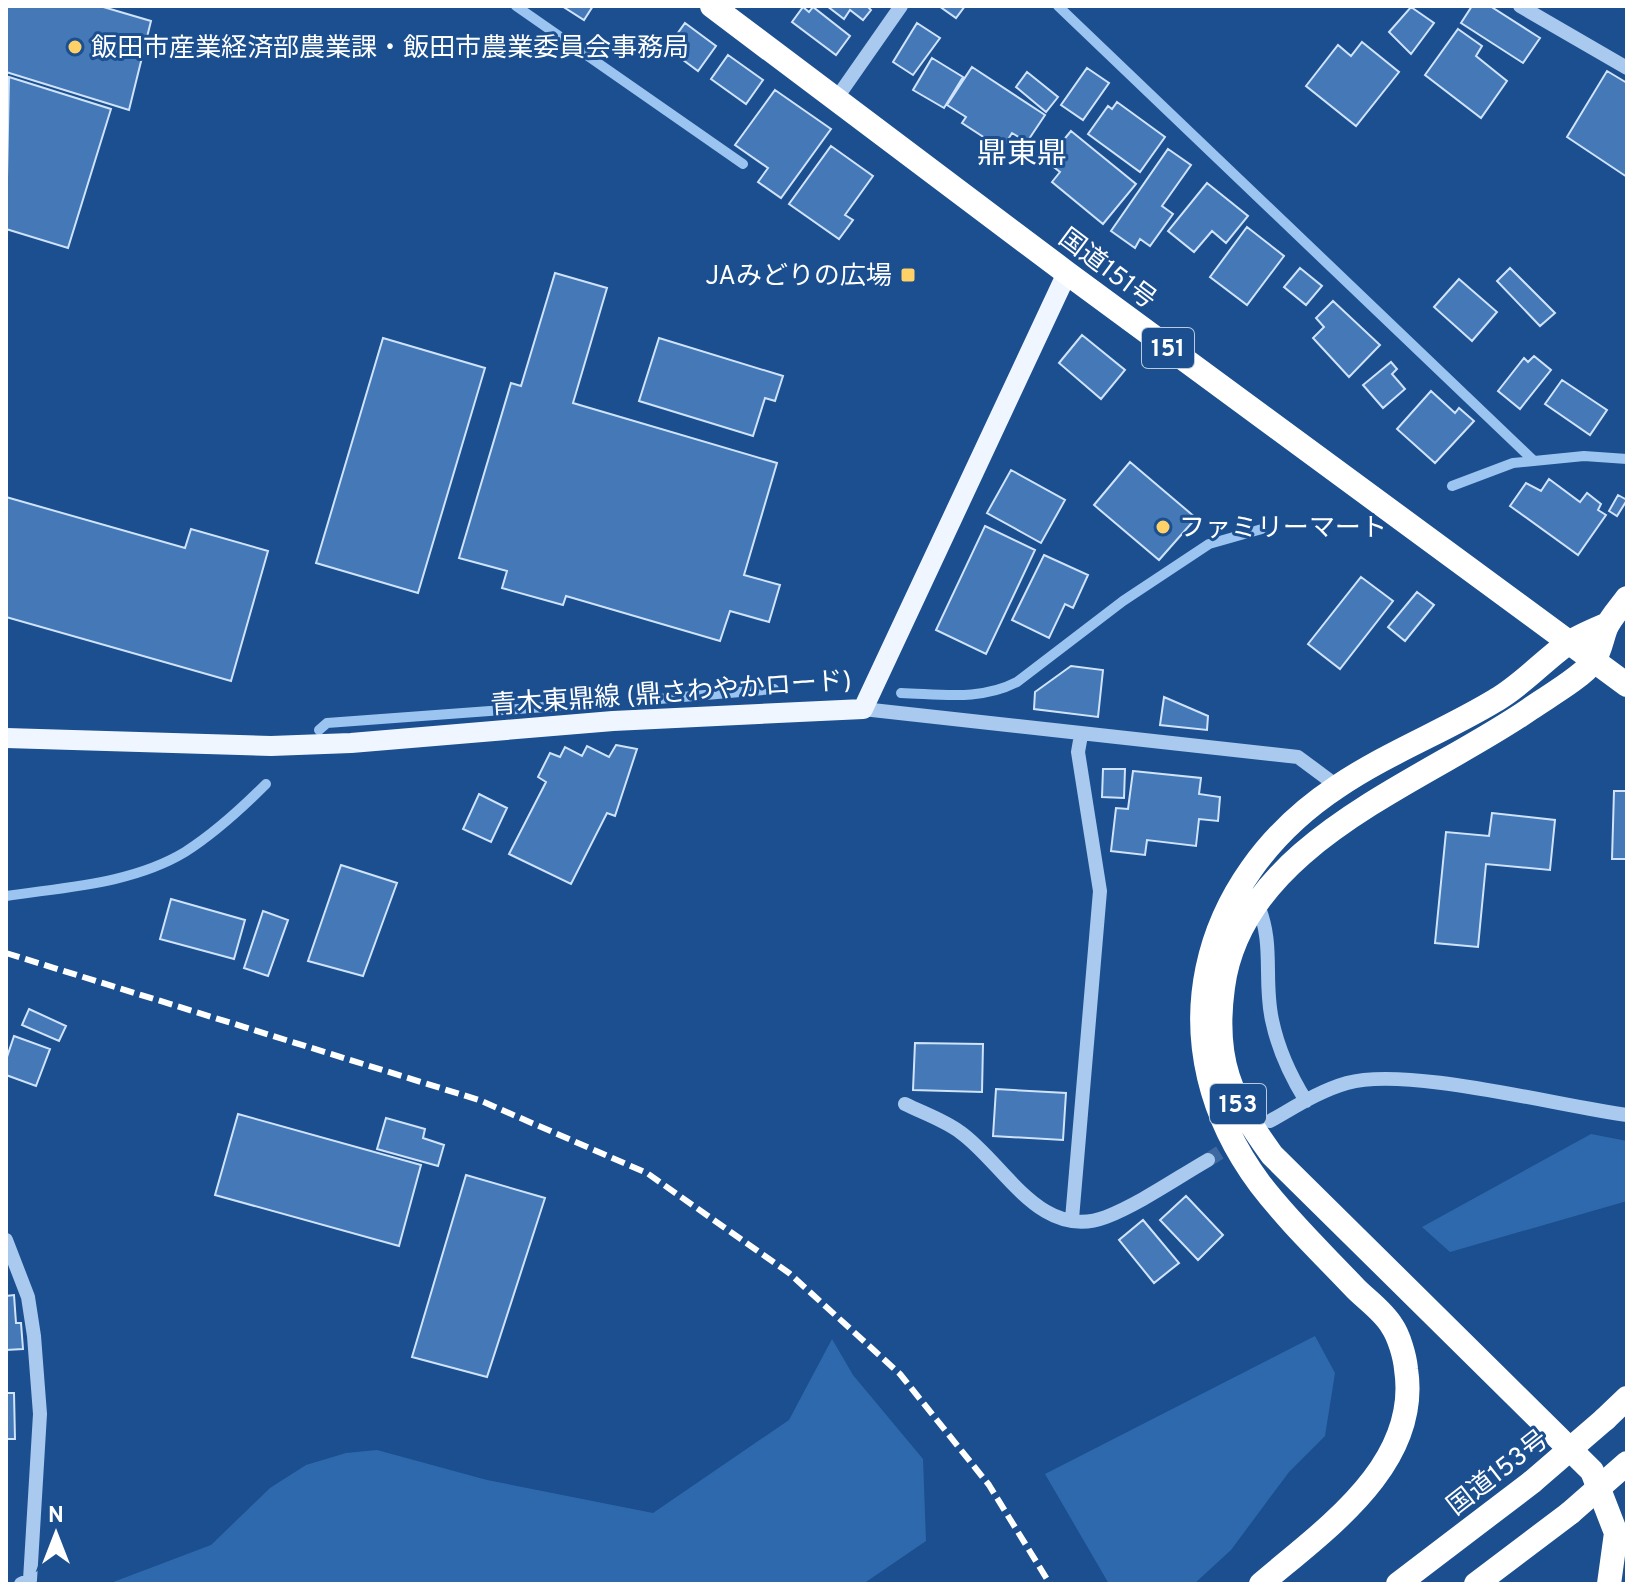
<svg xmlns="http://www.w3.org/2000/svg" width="1633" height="1590" font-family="Overpass,'Noto Sans JP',sans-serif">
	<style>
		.green { fill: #2e69ad }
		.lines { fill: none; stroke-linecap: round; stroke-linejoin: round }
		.stream { stroke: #9cc4f0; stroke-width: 10 }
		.building { fill: #4478b7; stroke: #cfe3fa; stroke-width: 2 }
		.minor-tunnel { stroke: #3d69a0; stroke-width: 14; stroke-dasharray: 14 7; stroke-linecap: butt }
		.minor { stroke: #a9c9ee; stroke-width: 14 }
		.major { stroke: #f0f6ff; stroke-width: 20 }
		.highway { stroke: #fff; stroke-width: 24 }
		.rail { stroke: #fff; stroke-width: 6; stroke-dasharray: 14 6; stroke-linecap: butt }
		.highway-bridge { stroke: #fff; stroke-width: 24 }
		.poi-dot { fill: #ffd166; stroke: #1b4f8f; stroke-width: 3 }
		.labels { text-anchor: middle; stroke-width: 6; stroke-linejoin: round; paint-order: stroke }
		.shield { fill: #1b4f8f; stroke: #bbcadd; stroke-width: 2 }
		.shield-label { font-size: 24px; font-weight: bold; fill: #fff }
		.poi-label { font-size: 26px; fill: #fff; stroke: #1b4f8f; text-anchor: start }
		.street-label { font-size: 26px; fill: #fff; stroke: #1b4f8f }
		.quarter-label { font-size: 30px; fill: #fff; stroke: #1b4f8f }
	</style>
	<rect width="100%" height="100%" fill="#1b4f8f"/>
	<!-- green -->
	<path class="green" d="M1591,1134L1627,1141V1201L1450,1252L1422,1227Z
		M1315,1336L1335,1373L1325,1436L1289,1472L1231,1550L1194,1584H1109L1045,1474Z
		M832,1339L853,1375L923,1459L926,1541L863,1584H108L211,1545L270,1488L306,1465L346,1453L377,1450L487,1480L653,1513L789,1420Z"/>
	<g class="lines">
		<!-- stream -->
		<path class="stream" d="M516,6L743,164
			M1058,6L1534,461
			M1452,486L1513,463L1584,456L1627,459
			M901,693C941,694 981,701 1017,682L1123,601L1209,544L1262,529
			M636,701L774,689
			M319,730L327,723L586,704
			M6,896C65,887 132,884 185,852C215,833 241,809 266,784"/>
	</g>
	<!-- building -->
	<path class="building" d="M6,6H100L151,21L129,110L6,72Z
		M562,6H593L584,20Z
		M827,6H867L871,10L863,20L850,10L844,19Z
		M939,6H965L956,18Z
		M1472,6H1490L1540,38L1523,63L1461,23Z
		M803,7L809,12L813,7L850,36L836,55L792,22Z
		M1411,7L1434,23L1411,54L1389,32Z
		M685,23L716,46L698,71L667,48Z
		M917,23L940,38L913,75L893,62Z
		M1458,29L1482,46L1476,56L1507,81L1481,118L1425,75Z
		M1362,42L1399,72L1356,126L1306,86L1338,45L1351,56Z
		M728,55L763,80L746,104L711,79Z
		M932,58L963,77L944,108L913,90Z
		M972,67L1045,115L1027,142L1012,133L1002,149L962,123L966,117L947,105Z
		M1087,68L1109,83L1083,120L1061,105Z
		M1607,71L1627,83V177L1567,137Z
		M1027,72L1058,97L1046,112L1016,87Z
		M9,77L111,109L68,248L6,229Z
		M775,90L831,129L781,198L758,182L768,168L735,145Z
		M1117,102L1165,137L1140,172L1088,134L1108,106L1112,109Z
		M1071,131L1136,184L1103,224L1052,182L1060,172L1046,161Z
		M831,146L873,176L845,215L853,220L839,239L789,204Z
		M1168,149L1191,165L1162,206L1173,214L1150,246L1140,239L1135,248L1111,231Z
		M1207,183L1248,216L1226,243L1212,231L1194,252L1168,231Z
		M1247,227L1284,256L1247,305L1210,277Z
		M1300,268L1322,286L1306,305L1284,287Z
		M1510,268L1555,313L1540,326L1497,281Z
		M555,273L607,288L573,403L777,463L744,575L780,585L769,622L730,611L720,641L566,596L563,605L502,588L507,571L459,558L511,383L521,386Z
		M1459,279L1497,312L1472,341L1434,307Z
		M1333,301L1380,345L1349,377L1313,338L1324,327L1316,318Z
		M1082,335L1125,370L1101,399L1059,363Z
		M383,338L485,368L418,593L316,563Z
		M659,338L783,376L775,401L765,398L753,436L639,401Z
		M1534,356L1551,370L1520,409L1498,391L1524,358L1528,362Z
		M1391,362L1397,369L1392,374L1405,389L1383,408L1363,385Z
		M1562,380L1607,410L1590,435L1545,404Z
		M1431,391L1455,413L1459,408L1474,421L1435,463L1397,429Z
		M1130,462L1196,518L1159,560L1094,505Z
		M1011,470L1065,500L1041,543L987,513Z
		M1549,479L1580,502L1587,493L1601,504L1598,510L1606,515L1578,555L1510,506L1526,483L1541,491Z
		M1618,495L1627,500L1617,516L1609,511Z
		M6,497L185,548L191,529L268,551L231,681L6,617Z
		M985,526L1035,550L986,654L936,630Z
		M1044,555L1088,575L1073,608L1065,604L1049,638L1012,620Z
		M1361,577L1393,601L1340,669L1308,644Z
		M1417,592L1434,605L1405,641L1388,627Z
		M1071,666L1103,670L1098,717L1034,709L1035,692Z
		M1164,697L1208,716L1207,730L1160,725Z
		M616,745L637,749L615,816L607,813L571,884L509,854L546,782L538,777L550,753L560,757L565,747L582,756L587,746L609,757Z
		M1103,769H1125L1124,798L1102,797Z
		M1133,771L1201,778L1199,794L1220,797L1218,821L1199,819L1196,846L1147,840L1145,855L1111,851L1116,808L1128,809Z
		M1614,791H1627V859H1612Z
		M479,794L507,808L491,842L463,829Z
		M1492,813L1555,820L1550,870L1486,864L1478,947L1435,943L1446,832L1489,836Z
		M341,865L397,883L363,976L308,961Z
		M171,899L245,920L234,959L160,939Z
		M263,911L288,920L268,976L244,968Z
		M29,1009L66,1026L59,1041L22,1025Z
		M14,1036L50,1049L36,1086L6,1075V1060Z
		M915,1043L983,1044L982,1092L913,1090Z
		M996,1089L1066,1093L1063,1140L993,1136Z
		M238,1114L421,1165L399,1246L215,1195Z
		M386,1118L425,1129L423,1138L444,1145L438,1166L377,1149Z
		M466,1175L545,1198L487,1377L412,1357Z
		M1186,1196L1223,1235L1198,1260L1160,1220Z
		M1143,1220L1179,1263L1154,1283L1119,1240Z
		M14,1295L16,1323H21L23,1349L6,1350V1296Z
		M6,1393H14L15,1439H6Z"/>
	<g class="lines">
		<!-- minor-tunnel -->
		<path class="minor-tunnel" d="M1208,1160L1238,1141"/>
		<!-- minor -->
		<path class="minor" d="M1520,6L1627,68
			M836,99L901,6
			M863,709L1298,757L1337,786
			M1257,903C1275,944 1263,979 1272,1020C1278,1049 1291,1077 1306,1101
			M905,1104C923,1113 944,1120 960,1132C1004,1163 1040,1242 1106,1217C1141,1203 1175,1179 1208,1160
			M1270,1121C1295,1107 1319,1091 1347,1083C1408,1066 1558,1106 1627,1115
			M1072,1219L1100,891L1078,752L1081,735
			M6,1240L28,1297L34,1336L40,1414L30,1580L21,1584"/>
		<!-- major -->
		<path class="major" d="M6,738L271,746L351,743L613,721L863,709L1067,273"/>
		<!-- highway -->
		<path class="highway" d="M712,6L1067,273L1627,685
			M1605,1419L1627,1398
			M1261,1584C1324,1530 1421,1465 1406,1369C1405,1357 1399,1336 1392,1326C1384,1312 1367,1300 1356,1289C1324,1255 1289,1222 1260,1184C1157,1046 1197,880 1337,787C1387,753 1445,731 1496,700C1522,685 1543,661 1567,644C1579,636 1594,630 1608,624
			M1398,1584L1532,1482
			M1476,1584L1570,1513
			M1609,1584L1616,1533L1592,1471L1272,1155C1230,1097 1213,1060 1223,987C1242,843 1425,782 1530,709C1547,697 1581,678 1593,662C1600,653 1602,638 1606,628C1611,617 1620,608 1627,598"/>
		<!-- rail -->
		<path class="rail" d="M6,953L479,1100L647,1173L789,1273L900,1374L989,1485L1050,1584"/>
		<!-- highway-bridge -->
		<path class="highway-bridge" d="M1532,1482L1605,1419
			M1570,1513L1627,1463"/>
	</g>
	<!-- markers -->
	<g class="poi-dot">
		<circle cx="75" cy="47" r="8"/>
		<rect x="900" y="267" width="16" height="16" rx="4"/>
		<circle cx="1163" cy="527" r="8"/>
	</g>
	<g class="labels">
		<!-- shield labels -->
		<g class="shield">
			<rect x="1142" y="328" width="52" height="40" rx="6"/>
			<rect x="1210" y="1084" width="56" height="40" rx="6"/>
		</g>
		<g class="shield-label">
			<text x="1168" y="356">151</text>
			<text x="1238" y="1112">153</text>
		</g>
		<!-- poi labels -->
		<g class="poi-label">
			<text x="91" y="56">飯田市産業経済部農業課・飯田市農業委員会事務局</text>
			<text x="892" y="284" text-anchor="end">JAみどりの広場</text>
			<text x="1179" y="536">ファミリーマート</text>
		</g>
		<!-- street labels -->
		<g class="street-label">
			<text transform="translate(1108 268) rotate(37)" y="9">国道151号</text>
			<text transform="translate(671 692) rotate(-4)" y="9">青木東鼎線 (鼎さわやかロード)</text>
			<text transform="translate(1497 1472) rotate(-38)" y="9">国道153号</text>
		</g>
		<!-- quarter labels -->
		<g class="quarter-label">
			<text x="1022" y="163">鼎東鼎</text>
		</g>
	</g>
	<!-- border -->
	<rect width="1633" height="1590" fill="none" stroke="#ffffff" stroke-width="16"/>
	<!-- north arrow -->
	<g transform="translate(56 1534)" stroke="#1b4f8f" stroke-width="6" paint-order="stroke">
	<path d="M0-6L14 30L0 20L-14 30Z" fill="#ffffff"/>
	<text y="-12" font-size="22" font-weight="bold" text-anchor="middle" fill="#ffffff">N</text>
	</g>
</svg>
